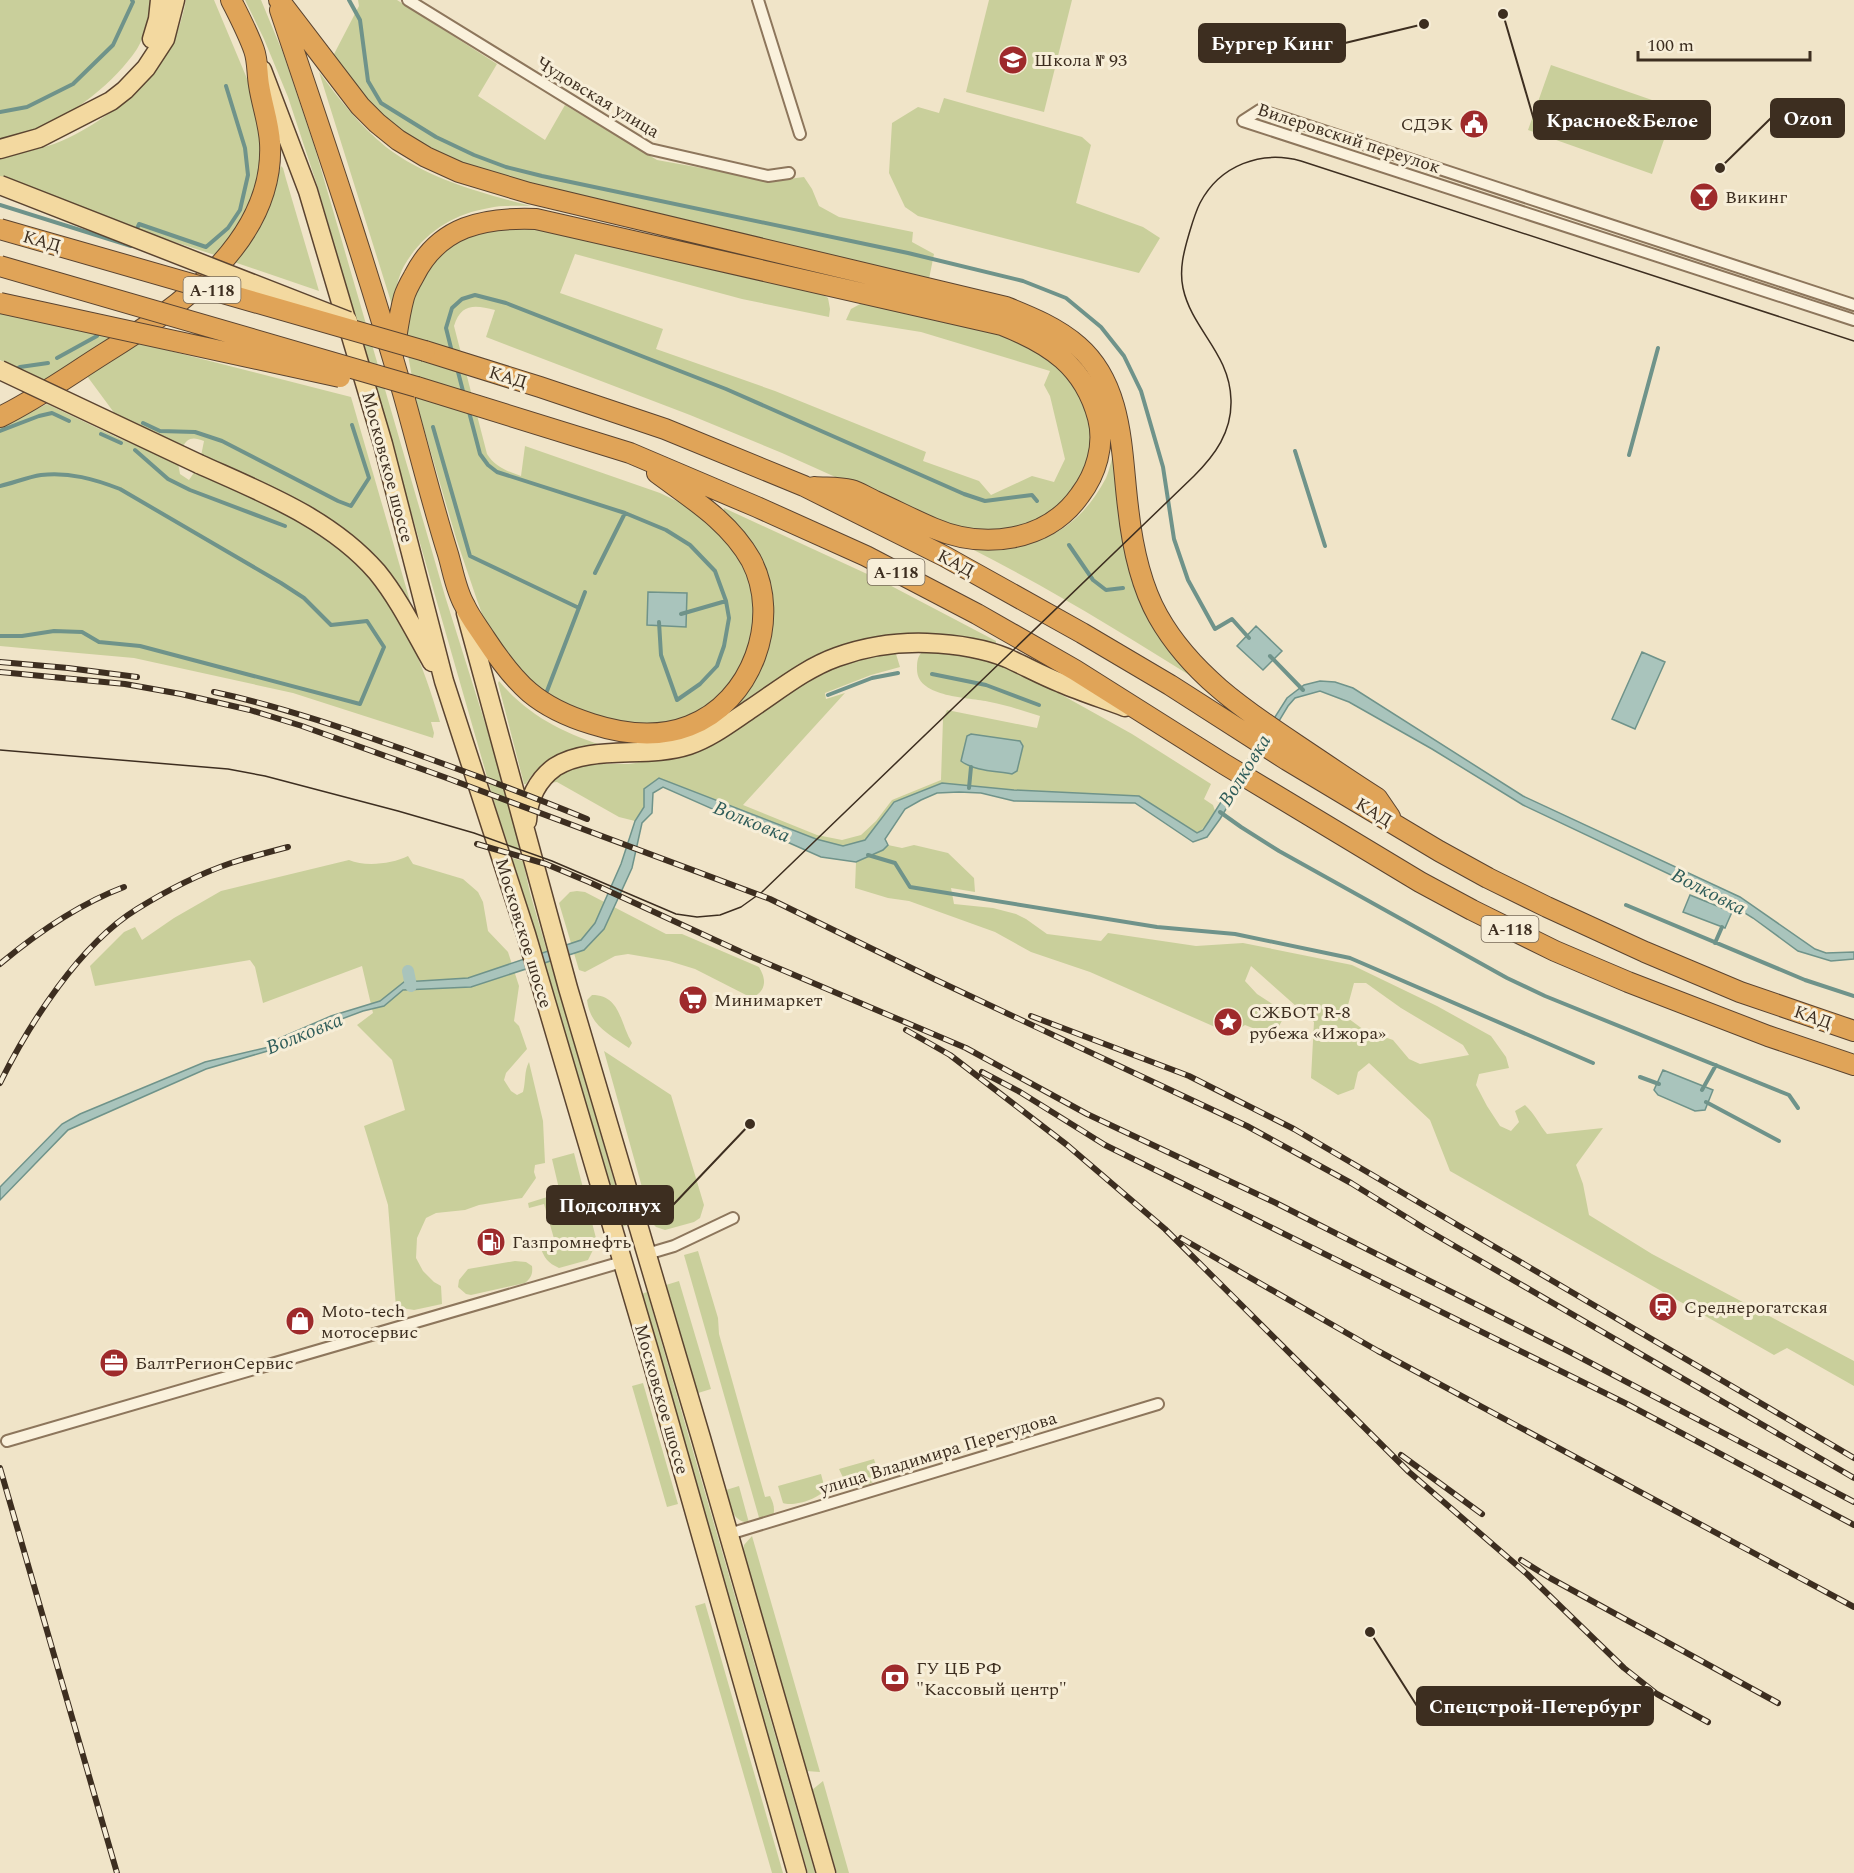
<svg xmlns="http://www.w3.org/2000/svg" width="1854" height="1873" font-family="Spectral,serif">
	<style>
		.green { fill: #c9cf9b; fill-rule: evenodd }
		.water { fill: #a9c4bc; stroke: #6f938a; stroke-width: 1.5 }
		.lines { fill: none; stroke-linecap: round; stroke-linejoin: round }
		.stream { stroke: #6f938a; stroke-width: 4 }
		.canal { stroke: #a9c4bc; stroke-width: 12 }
		.street-casing { stroke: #8d765c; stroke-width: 14 }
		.primary-casing { stroke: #5b4430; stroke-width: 21 }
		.highway-casing { stroke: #5b4430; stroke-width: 22 }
		.street { stroke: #faf1dc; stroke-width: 10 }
		.primary { stroke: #f3d9a0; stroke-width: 18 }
		.highway { stroke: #e0a458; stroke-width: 20 }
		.tram { stroke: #3d2e20; stroke-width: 1.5 }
		.rail-casing { stroke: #3d2e20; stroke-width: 6 }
		.rail { stroke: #f7eed8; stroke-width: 4; stroke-dasharray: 11; stroke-linecap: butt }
		.primary-bridge-casing { stroke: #5b4430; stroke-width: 21; stroke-linecap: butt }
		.highway-bridge-casing { stroke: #5b4430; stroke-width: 22; stroke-linecap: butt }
		.primary-bridge { stroke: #f3d9a0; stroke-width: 18 }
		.highway-bridge { stroke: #e0a458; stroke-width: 20 }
		.labels { text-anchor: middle; stroke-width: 6; stroke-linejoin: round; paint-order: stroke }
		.shield { fill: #f7eed8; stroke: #756857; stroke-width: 1.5 }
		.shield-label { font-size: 16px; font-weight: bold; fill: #3d2e20 }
		.poi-label { font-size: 18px; fill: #3d2e20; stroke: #f7eed8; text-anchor: start }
		.street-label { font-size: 18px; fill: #3d2e20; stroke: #f7eed8 }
		.water-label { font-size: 20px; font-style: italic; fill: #2f5d5a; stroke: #f7eed8 }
		.leader { fill: none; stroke: #3d2e20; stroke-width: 2 }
		.callout-dot { fill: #3d2e20; stroke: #f7eed8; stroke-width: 2 }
		.callout { fill: #3d2e20; stroke: #3d2e20; stroke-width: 2 }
		.callout-label { font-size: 20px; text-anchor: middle; font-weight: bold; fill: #fff }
	</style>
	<rect width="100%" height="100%" fill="#f0e4c8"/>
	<!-- green -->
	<path class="green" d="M0,0H153C150,16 146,34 137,49C115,82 73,115 36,130C25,135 12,137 0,141Z
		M186,0H214L256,100L264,162L259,186L221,257L131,228L0,178V157C18,153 37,150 54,144C90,131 142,93 163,60C175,42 182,21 186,0Z
		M245,0H261L283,53L314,145L445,596L496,758L512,812L520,851L509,847L498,815L319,191L288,97L264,39Z
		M358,0H397L497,64L478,96L545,140L565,105L657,160L773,181L804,177L812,189L819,206L839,217L913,232L912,242L934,254L929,279L556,191L475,169L437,152L403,133L370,104L333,56L359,6Z
		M989,0H1072L1044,112L966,92Z
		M1551,65L1675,108L1652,174L1528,130Z
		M319,72C339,99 360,126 386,147C428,179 481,193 531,206C517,206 502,205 489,208C453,214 423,233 404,266C398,277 395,293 392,305Z
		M944,98L1082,137L1091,145L1076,203L1143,227L1160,238L1139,273L918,216L905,207L889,173L892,123L918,107L939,113Z
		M281,166L283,168L286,179L319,291L234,262L254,235L264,216Z
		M520,225L820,293L828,298L830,309L829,317L742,299L575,254L560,293L663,329L656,349L775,391L926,452L923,461L979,481L991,495L1032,476L1054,482L1065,459L1050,396L1044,385L1050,371L921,332L846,320L851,309L862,303L946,322L988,328L1031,342L1080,389L1093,430L1090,457L1080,485L1066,505L1021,531L970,533L882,498L782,453L690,415L486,337L495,310C475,305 461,303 454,326L487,454C495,467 507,471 521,476L525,446L660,493L685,505L711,524L733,548L748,572L755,595L754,639L731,688L693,718L644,728L576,713L523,681L486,625L477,600L456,538L417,405L408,355L406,330L409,305L438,252L474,232Z
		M0,310L119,337L47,383L0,360Z
		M135,342L351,397L412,608L411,610L387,573L201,456L204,441C193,437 187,437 182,449L118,418L87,376Z
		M47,404L116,437L178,463L180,474L189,480L195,471C248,496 312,520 355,561C400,604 423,663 440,722H431L434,733L433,738L293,693L134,658L0,646V427Z
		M1115,447L1130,543L1199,681C1124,634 1049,588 970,548L972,546C987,546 1004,548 1018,546C1058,540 1088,513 1106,478C1110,469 1112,457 1115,447Z
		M724,508L878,579L996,641V645L889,639L727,717L754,680L769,614L722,513Z
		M922,652L965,656L994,662L1017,670L1132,734L1211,784L1204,799L1213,805L1215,811C1210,819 1206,828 1197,833L1139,796L1014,790L942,783L894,802L865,840L843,846L816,839L659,778L645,789L644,807L635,821L619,817L557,782L549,783L562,772L577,766L600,764H629L668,758L781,696L841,665L871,656L896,654L900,667L871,675L825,693L826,699L845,693L743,805L817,835L842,840L861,835L876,821L892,800L941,780L943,719L947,710L1037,728L1040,716C1023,711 1007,705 990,702C969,697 918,698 917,670C917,663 917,657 922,652Z
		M499,681C528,716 565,734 607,747C575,752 545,752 526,784H524L498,683Z
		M888,845L902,848L914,845L948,853L974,878L975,892L951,888L954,904L993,908L1016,914L1026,919L1047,934L1101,941L1108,933L1196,946L1243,943L1352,965L1437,1006L1491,1036L1506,1057L1509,1068L1479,1074L1476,1085L1487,1106L1500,1126L1511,1131L1519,1122L1515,1111L1525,1105C1534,1113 1539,1124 1547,1134L1603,1128L1576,1165L1583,1184L1589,1215L1652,1254L1854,1361V1386L1787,1348L1774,1355L1450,1171L1430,1120L1369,1063L1358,1072L1354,1089L1338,1095L1311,1078L1314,1022L1251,966L1245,981L1257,994L1286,1013L1277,1030L1265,1033L1245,1025L1231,1034L1090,972L1031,952L995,932L909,901L888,898L855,888L856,862L883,850ZM1354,983H1366L1401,1008L1463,1045L1469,1055L1420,1064L1409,1059L1393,1040L1364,1030L1345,1016Z
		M408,856L413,864L463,879L478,892L483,902L488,931L508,952L519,986L514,1021L519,1026L527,1049L506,1073L504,1080L511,1091L517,1095L523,1092C526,1081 524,1071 529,1062L543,1121L545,1163L535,1165L534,1172L536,1178L522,1198L479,1205L465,1210L436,1213L426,1218L417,1238L416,1258L423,1271L434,1282L441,1286L442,1304L414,1310L396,1307L388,1205L364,1126L405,1110L392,1060L357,1025L373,1013L362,966L263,1003L255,967L250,960L95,986L90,966L124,932L135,927L142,940L174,918L221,891L349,860C365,867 392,864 408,856Z
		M512,858L523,861L530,893L627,1225L622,1227L524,895Z
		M577,891L585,892L666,934H682L759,967C767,980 766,991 752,998L695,969L669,961L628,954L615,956L585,972L579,970L559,903L570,892Z
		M592,995C621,995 620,1024 632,1043L629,1048C609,1034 590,1026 587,1000Z
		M604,1051L671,1095L704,1205L700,1218L694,1222L665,1230L656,1227L652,1223Z
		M574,1153L597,1242L588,1260L559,1268C548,1263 544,1258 540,1246L555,1242L544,1204L529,1208L528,1203L560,1193L552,1159Z
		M698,1251L718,1318L719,1334L765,1497L770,1496C774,1504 775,1509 773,1518L760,1521L684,1255Z
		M515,1261L526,1262L532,1266C533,1274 531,1278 525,1283L471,1295L466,1294L458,1287L459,1280L468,1269Z
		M679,1281L711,1389L698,1393L666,1285Z
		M647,1292L815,1873H808L641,1294Z
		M643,1383L678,1504L667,1507L632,1386Z
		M874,1459C879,1476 882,1480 863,1486C856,1487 854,1488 847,1486L839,1469Z
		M821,1474L825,1489C820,1499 793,1507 783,1503L778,1486Z
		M739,1486L749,1523C731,1521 730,1505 726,1490Z
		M752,1536L820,1772L806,1771L743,1551L744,1545Z
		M705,1603L783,1873H772L695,1606Z
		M823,1781L849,1873H837L812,1790Z"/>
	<!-- water -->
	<path class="water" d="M648,592L687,593L686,627L647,625Z
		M1256,626L1282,651L1263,670L1237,646Z
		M1642,652L1665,662L1635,729L1612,719Z
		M1320,681L1335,682L1353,688L1523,796L1740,897L1815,949L1826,953L1854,952V959L1831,961L1798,951L1753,918L1726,901L1523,805L1432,749L1349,702L1320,691L1295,698L1288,706L1220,819L1207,837L1193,842L1135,803L1014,801L981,793L959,792L937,793L921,800L905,809L885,839L888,845L883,850L856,862L821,857L663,787L653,793L652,813L642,823L632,868L604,929L584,950L471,987L403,990L384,1006L363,1011L280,1042L271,1050L206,1069L68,1130L0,1200V1187L62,1124L80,1114L205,1062L269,1047L278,1039L331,1016L380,1001L404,982L468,978L581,940L595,923L621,864L635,821L644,807V789L659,778L816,839L843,846L865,840L894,802L942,783L1014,790L1139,796L1197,833L1203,830L1209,821L1287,698L1304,685Z
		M971,734L1020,741L1023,746L1017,771L1012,774C996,771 974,771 961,761L967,736Z
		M1690,895L1732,912L1725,928L1683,912Z
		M1663,1070L1713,1090L1705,1110L1695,1111L1658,1095L1654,1090Z"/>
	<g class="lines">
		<!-- stream -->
		<path class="stream" d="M349,0L360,20L368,81L381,103L436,137L474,155L506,167L542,176L908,253L1023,281L1066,298L1101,327L1124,356L1141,391L1163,467L1174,539L1188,580L1215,629L1232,619L1249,638
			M0,112L27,107L73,84L113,45L133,2L132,0
			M0,205L131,246L133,241
			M136,231L139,224L206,247L228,228L240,210L248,175L245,148L226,86
			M452,352L446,328L452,308L462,299L475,295L506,303L726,389L964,494L985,501L1032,495L1037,501
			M57,358L97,336
			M457,368L464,395
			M14,371L20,367L48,363
			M468,408L480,454L488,465L497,472L625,513L666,530L690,545L715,571L726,601L729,618L724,646L717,666L700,684L677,700L661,655L659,622
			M143,423L160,431L195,432L222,441L338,501L351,506L369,478L352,425
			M433,427L470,556L579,608
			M0,431L39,416L52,413L69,421
			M101,434L121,443
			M135,450L168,479L190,490L285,526
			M1295,451L1325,546
			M1629,455L1658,348
			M0,486C13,483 28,477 41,475C70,472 94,479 120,489L281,583L304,598L331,625L367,621L384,647L360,704L140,646L99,642L82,632L54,631L22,636H0
			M1069,545L1093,580L1106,590L1123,588
			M595,573L625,513
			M681,614L726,601
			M1270,656L1303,690
			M932,674L986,685L1039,705
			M547,691L585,592
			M828,695L872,678L898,673
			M969,788L971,767
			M1220,812L1241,827L1279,851L1507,978L1545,996L1789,1095L1798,1108
			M868,855L895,863L910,887L1157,927L1235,934L1350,958L1593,1063
			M1626,905L1805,980L1854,996
			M1715,943L1722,927
			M1640,1077L1659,1084
			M1702,1090L1716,1065
			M1706,1102L1779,1141"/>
		<!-- canal -->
		<path class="canal" d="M408,971L411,986"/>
		<!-- street casing -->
		<g class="street-casing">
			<path id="street" d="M408,0L650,149L768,176L789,173
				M758,0L800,134
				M1243,121L1260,110L1854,305
				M1243,121L1854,320
				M647,1254L674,1246L733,1218
				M7,1441L622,1262
				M729,1534L1158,1404"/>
		</g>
		<!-- primary casing -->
		<g class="primary-casing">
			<path id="primary" d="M152,39L158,19L160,0
				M262,70L308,191L383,444L444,681L526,934L649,1351L797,1873
				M0,149L39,138L111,101L125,90L146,68L165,39L175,0
				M199,464C261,492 330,518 377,572C399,599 415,632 432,662
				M466,613L568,988L701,1438L826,1873
				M527,821C528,800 537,780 555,767C591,744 647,759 689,745C712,737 731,722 752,708C779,690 806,668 837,657C865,647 898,642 927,643C953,644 983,648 1007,658C1025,666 1043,676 1061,683C1082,692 1104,699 1125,707"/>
		</g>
		<!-- highway casing -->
		<g class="highway-casing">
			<path id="highway" d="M279,0L360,106L377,123L398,140L426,157L459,172L529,193L1006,307C1031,317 1058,328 1078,346C1124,386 1121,452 1128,507C1132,544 1140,584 1158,616C1190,673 1244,710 1297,745C1324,763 1350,781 1377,798L1390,817
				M280,10C323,137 366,264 403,393C418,446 431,500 448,554C453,571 456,591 465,606C470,617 478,627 485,638C516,685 537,707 592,724C623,734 658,738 689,726C752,702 782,619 751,560C729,521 692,499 657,473
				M425,351L540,387L665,429L804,486L944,556L1082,633L1170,685L1287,760L1439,851L1488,878L1547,907L1645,952L1740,992L1854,1031
				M394,352C397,334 399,315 404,297C406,290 410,283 414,276C439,226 484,217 536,219L1002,325C1050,344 1084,366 1098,418C1105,445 1096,474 1080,495C1047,542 984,550 933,528C914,520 895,510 875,501C868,498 859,492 851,490C839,487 826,488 814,487
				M417,387L630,453L757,507L866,556L977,614L1075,670L1224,764L1420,882L1472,910L1555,951L1628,982L1768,1036L1854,1065
				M0,417C37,399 70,375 105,353C178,308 275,241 270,143C269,123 262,105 259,85C257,74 258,61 254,50C248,33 239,16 231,0"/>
		</g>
		<!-- street -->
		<use href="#street" class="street"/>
		<!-- primary -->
		<use href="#primary" class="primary"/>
		<!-- highway -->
		<use href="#highway" class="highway"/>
		<!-- tram -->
		<path class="tram" d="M0,750L228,769L265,776L398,811L474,833L552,861L676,914L697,917L720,915L741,907L762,892L1194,476C1215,455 1232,432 1231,400C1230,353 1192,330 1183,288C1179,269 1184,251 1189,234C1192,224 1195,213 1200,203C1220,165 1261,150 1301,161L1854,341"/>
		<!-- rail casing -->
		<g class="rail-casing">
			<path id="rail" d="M0,662L68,668L137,677
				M0,672L125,684L181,694L250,710L302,726L444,777L770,899L936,980L1247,1126L1351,1183L1427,1230L1854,1478
				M214,692C284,707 352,731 419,755C475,775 531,796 587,819
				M477,844L546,864L589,882L752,957L966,1048L1087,1114L1276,1203L1568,1351L1854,1502
				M0,964C37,933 79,904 124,887
				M1031,1016L1189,1076L1294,1129L1854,1458
				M906,1030L950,1055L1067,1145L1165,1229L1409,1472L1527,1574L1624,1668L1657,1694L1708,1722
				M982,1072L1020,1092L1105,1145L1627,1404L1854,1525
				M0,1083C29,1024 80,944 137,909C166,891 199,874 231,863C250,857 269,852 288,847
				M1181,1238L1378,1351L1854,1607
				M1401,1455L1482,1514
				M0,1468L117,1873
				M1521,1560L1550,1578L1778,1703"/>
		</g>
		<!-- rail -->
		<use href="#rail" class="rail"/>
		<!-- primary-bridge casing -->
		<g class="primary-bridge-casing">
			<path id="primary-bridge" d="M0,185L348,321
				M0,370L199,464"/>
		</g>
		<!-- highway-bridge casing -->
		<g class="highway-bridge-casing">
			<path id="highway-bridge" d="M0,229L425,351
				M0,266L417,387
				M0,303L340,377"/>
		</g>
		<!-- primary-bridge -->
		<use href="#primary-bridge" class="primary-bridge"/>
		<!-- highway-bridge -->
		<use href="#highway-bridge" class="highway-bridge"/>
	</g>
	<!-- icons -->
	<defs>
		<g id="school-disc" transform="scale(1.5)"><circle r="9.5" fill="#9e2a2b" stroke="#f7eed8"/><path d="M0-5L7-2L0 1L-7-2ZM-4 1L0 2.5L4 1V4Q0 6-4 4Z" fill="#fff"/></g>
		<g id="civic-disc" transform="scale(1.5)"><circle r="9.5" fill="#9e2a2b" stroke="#f7eed8"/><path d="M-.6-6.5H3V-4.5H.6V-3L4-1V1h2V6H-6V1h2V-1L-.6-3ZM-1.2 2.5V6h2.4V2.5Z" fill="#fff"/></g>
		<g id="bar-disc" transform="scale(1.5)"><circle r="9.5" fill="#9e2a2b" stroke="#f7eed8"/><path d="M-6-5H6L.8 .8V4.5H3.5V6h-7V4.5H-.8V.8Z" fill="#fff"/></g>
		<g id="supermarket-disc" transform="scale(1.5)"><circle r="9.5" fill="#9e2a2b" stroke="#f7eed8"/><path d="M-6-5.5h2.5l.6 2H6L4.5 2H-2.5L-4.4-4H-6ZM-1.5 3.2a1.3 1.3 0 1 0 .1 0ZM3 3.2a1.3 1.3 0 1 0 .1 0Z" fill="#fff"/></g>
		<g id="sight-disc" transform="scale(1.5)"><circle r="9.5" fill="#9e2a2b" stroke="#f7eed8"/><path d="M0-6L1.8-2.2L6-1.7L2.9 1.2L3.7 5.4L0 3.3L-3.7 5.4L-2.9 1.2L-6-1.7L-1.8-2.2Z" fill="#fff"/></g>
		<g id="fuel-disc" transform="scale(1.5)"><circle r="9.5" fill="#9e2a2b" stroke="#f7eed8"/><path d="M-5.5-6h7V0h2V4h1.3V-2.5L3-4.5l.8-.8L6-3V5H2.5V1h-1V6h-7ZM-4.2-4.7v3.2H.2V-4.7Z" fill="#fff"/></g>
		<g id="station-disc" transform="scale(1.5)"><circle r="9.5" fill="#9e2a2b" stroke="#f7eed8"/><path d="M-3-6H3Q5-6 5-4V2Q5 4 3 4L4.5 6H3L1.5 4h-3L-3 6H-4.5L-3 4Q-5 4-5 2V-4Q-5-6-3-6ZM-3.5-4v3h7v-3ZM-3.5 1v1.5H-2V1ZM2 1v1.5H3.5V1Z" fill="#fff"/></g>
		<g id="shop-disc" transform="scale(1.5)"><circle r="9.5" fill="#9e2a2b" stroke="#f7eed8"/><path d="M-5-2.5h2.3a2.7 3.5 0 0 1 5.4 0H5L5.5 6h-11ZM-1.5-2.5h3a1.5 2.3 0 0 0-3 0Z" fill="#fff"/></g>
		<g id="office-disc" transform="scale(1.5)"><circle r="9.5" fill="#9e2a2b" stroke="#f7eed8"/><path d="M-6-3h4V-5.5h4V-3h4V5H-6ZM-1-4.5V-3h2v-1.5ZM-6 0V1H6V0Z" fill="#fff"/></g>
		<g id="bank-disc" transform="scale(1.5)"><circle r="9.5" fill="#9e2a2b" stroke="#f7eed8"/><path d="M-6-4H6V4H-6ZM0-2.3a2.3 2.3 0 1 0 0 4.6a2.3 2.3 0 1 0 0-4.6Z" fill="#fff"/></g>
	</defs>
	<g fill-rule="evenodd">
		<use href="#school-disc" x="1013" y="60"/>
		<use href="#civic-disc" x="1474" y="124"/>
		<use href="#bar-disc" x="1704" y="197"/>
		<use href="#supermarket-disc" x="693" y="1000"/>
		<use href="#sight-disc" x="1228" y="1022"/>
		<use href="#fuel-disc" x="491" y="1242"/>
		<use href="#station-disc" x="1663" y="1307"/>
		<use href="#shop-disc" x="300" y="1321"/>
		<use href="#office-disc" x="114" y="1363"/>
		<use href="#bank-disc" x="895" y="1678"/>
	</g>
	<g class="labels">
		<!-- shield labels -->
		<g class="shield">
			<rect x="183.5" y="277" width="57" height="26" rx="4.5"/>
			<rect x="867.5" y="559" width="57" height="26" rx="4.5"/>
			<rect x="1481.5" y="916" width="57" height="26" rx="4.5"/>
		</g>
		<g class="shield-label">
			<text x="212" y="296">А-118</text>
			<text x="896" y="578">А-118</text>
			<text x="1510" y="935">А-118</text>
		</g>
		<!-- poi labels -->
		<g class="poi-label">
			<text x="1034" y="66">Школа № 93</text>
			<text x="1453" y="130" text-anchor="end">СДЭК</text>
			<text x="1725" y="203">Викинг</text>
			<text x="714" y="1006">Минимаркет</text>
			<text x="1249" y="1018">СЖБОТ R-8<tspan x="1249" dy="21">рубежа «Ижора»</tspan></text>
			<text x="512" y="1248">Газпромнефть</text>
			<text x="1684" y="1313">Среднерогатская</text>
			<text x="321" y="1317">Moto-tech<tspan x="321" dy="21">мотосервис</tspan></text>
			<text x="135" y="1369">БалтРегионСервис</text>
			<text x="916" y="1674">ГУ ЦБ РФ<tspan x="916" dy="21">"Кассовый центр"</tspan></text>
		</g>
		<!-- street labels -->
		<g class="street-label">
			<text transform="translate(598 97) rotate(31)" y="6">Чудовская улица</text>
			<text transform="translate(1349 138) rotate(18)" y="6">Вилеровский переулок</text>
			<text transform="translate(42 241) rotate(16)" y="6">КАД</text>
			<text transform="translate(508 377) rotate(17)" y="6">КАД</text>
			<text transform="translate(388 467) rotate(75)" y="6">Московское шоссе</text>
			<text transform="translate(956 563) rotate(28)" y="6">КАД</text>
			<text transform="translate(1374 812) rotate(31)" y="6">КАД</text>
			<text transform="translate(524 933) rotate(73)" y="6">Московское шоссе</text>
			<text transform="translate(1813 1017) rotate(19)" y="6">КАД</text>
			<text transform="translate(662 1399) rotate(74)" y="6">Московское шоссе</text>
			<text transform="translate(938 1453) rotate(-17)" y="6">улица Владимира Перегудова</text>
		</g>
		<!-- water labels -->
		<g class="water-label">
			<text transform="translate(1244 770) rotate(-58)" y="7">Волковка</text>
			<text transform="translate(752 821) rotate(22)" y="7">Волковка</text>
			<text transform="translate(1709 891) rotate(27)" y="7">Волковка</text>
			<text transform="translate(304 1033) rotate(-22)" y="7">Волковка</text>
		</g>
	</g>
	<!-- callouts -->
	<path class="leader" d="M1424 24L1345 43M1720 168L1771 118M1503 14L1534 120M750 1124L673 1205M1370 1632L1417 1706"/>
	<g class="callout-dot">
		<circle cx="1424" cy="24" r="6"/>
		<circle cx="1720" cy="168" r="6"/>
		<circle cx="1503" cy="14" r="6"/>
		<circle cx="750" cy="1124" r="6"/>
		<circle cx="1370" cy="1632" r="6"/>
	</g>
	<g class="callout">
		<rect x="1199" y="24" width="146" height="38" rx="6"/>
		<rect x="1771" y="99" width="73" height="38" rx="6"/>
		<rect x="1534" y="101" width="176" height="38" rx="6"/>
		<rect x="547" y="1186" width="126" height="38" rx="6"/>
		<rect x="1417" y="1687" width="236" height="38" rx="6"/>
	</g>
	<g class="callout-label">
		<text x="1272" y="50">Бургер Кинг</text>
		<text x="1808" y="125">Ozon</text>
		<text x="1622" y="127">Красное&amp;Белое</text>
		<text x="610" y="1212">Подсолнух</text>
		<text x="1535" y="1713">Спецстрой-Петербург</text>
	</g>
	<!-- scale -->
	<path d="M1638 51v9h172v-9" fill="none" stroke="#3d2e20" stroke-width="3"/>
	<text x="1647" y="51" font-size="18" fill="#3d2e20" stroke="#f7eed8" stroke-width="4.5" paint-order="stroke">100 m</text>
</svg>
